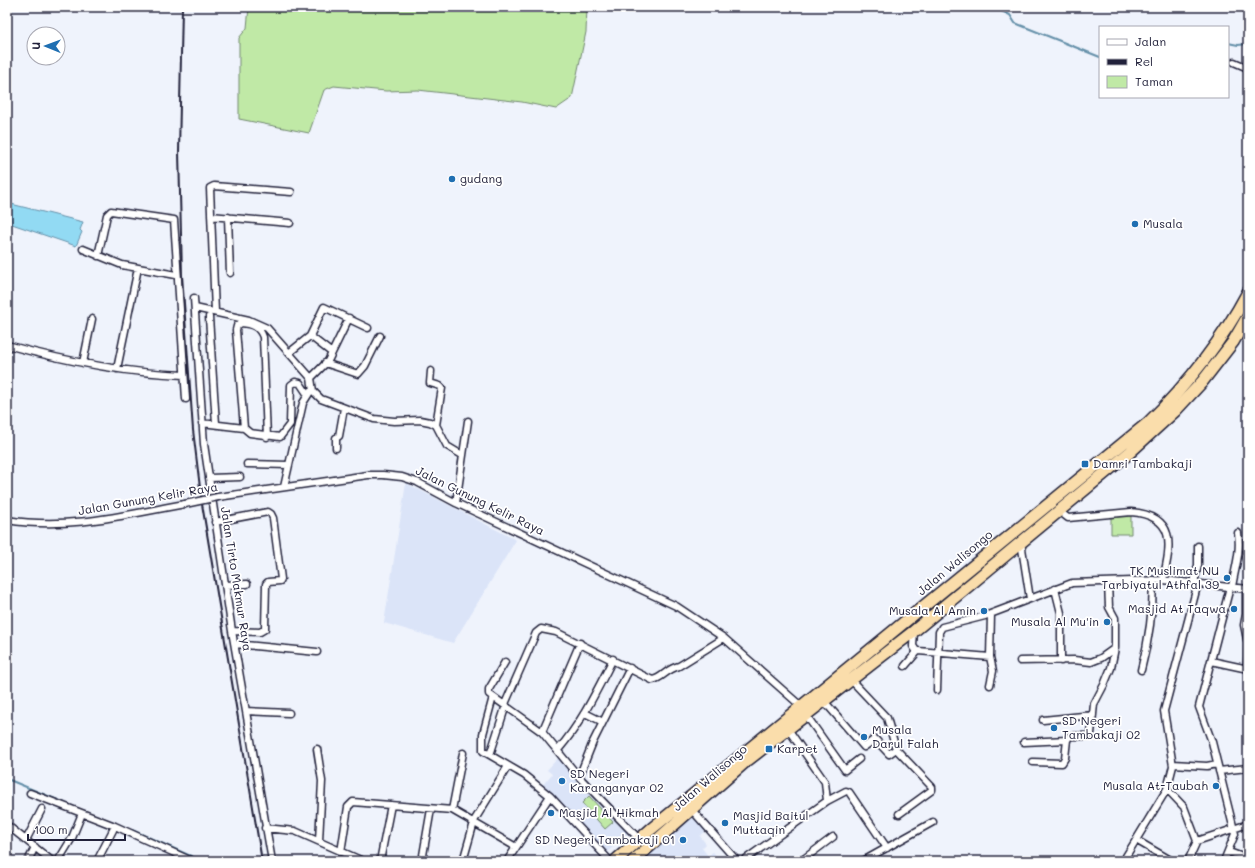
<svg xmlns="http://www.w3.org/2000/svg" width="1255" height="868" font-family="Mali,sans-serif">
	<style>
		.built { fill: #dbe4f8 }
		.green { fill: #c0e9a6; stroke: #718670 }
		.water { fill: #92daf3; stroke: #6590a9 }
		.lines { fill: none; stroke-linecap: round; stroke-linejoin: round }
		.stream { stroke: #6590a9; stroke-width: 2 }
		.street-casing { stroke: #22223b; stroke-width: 9 }
		.highway-casing { stroke: #22223b; stroke-width: 14 }
		.street { stroke: #fff; stroke-width: 6 }
		.highway { stroke: #faddab; stroke-width: 11 }
		.rail { stroke: #22223b; stroke-width: 2 }
		.street-bridge-casing { stroke: #22223b; stroke-width: 9; stroke-linecap: butt }
		.street-bridge { stroke: #fff; stroke-width: 6 }
		.poi-dot { fill: #1f6fb2; stroke: #fff; stroke-width: 1.5 }
		.labels { text-anchor: middle; stroke-width: 3.5; stroke-linejoin: round; paint-order: stroke }
		.poi-label { font-size: 12px; fill: #22223b; stroke: #fff; text-anchor: start }
		.street-label { font-size: 12px; fill: #22223b; stroke: #fff }
	</style>
	<rect width="100%" height="100%" fill="#eff3fc"/>
	<filter id="ink" filterUnits="userSpaceOnUse"><feTurbulence type="fractalNoise" baseFrequency=".025" numOctaves="2"/><feDisplacementMap in="SourceGraphic" scale="8" xChannelSelector="R" yChannelSelector="G"/><feConvolveMatrix kernelMatrix="1 2 1 2 8 2 1 2 1" color-interpolation-filters="sRGB"/></filter>
	<g filter="url(#ink)">
		<!-- built -->
		<path class="built" d="M406,483L516,540L453,643L384,623Z
			M558,758L567,766L581,786L628,833L606,853L541,787L552,774L547,770Z
			M694,815L707,830L700,836L706,844L702,848L708,856L713,852L717,857L712,861H645L642,858Z"/>
		<!-- green -->
		<path class="green" d="M249,7H587L586,32L572,98L556,109L522,102L418,90L386,91L334,86L324,90L309,133L239,119V38L247,28Z
			M1111,516H1131V534H1111Z
			M589,796L613,822L605,829L582,803Z"/>
		<!-- water -->
		<path class="water" d="M7,203L83,222L80,230L82,232L76,246L12,224Z"/>
		<g class="lines">
			<!-- stream -->
			<path class="stream" d="M993,7L1010,15L1015,23L1100,57
				M1228,43L1238,45L1248,44
				M7,779L65,803
				M132,830L202,861"/>
			<!-- street casing -->
			<g class="street-casing">
				<path id="street" d="M1234,62L1248,68
					M211,216L290,223
					M228,217L230,273
					M83,249L122,265L176,275
					M98,256L107,215L111,211L174,220L186,399
					M194,298L204,444L232,631L272,861
					M195,308L249,320L267,328L311,378L313,391L321,399L374,419L394,421L420,420L430,422L436,425L447,446L462,455
					M215,312L210,188L214,186L291,192
					M209,317L216,424
					M310,336L332,353
					M7,345C65,361 124,373 184,375
					M290,352L310,336L324,307L368,328
					M83,363L92,319
					M325,363L358,374L365,366L380,336
					M117,369L138,268
					M431,371L430,383L440,386L442,388L436,425
					M311,378L328,361L349,318
					M202,423L244,428L250,433L280,437L290,424L291,385L295,382L300,383L308,395
					M244,428L236,330L237,326L241,323C252,324 259,326 263,337L267,437
					M336,448V438L339,436L344,408
					M247,464L288,465
					M209,478L240,477
					M284,487L303,403L310,392
					M218,497L368,475H383L402,477L417,482L456,503L676,606L724,638L802,707
					M456,503L468,421
					M1059,511L1068,518L1131,512C1177,516 1171,545 1163,580
					M7,520C69,530 124,515 185,504
					M215,522L268,512L271,514L273,518L281,579L280,581L268,582L266,584L265,629L260,632L232,631
					M1021,542L1030,599
					M1194,583L1198,565V546
					M225,585L247,584
					M1232,587C1235,568 1241,552 1238,533
					M1055,589L1061,613V661
					M1246,589V614L1244,625L1248,644L1247,668
					M914,631L913,646L917,652
					M235,644L317,652
					M1020,661L1074,660L1091,662L1101,658L1115,648
					M1211,661L1248,669
					M505,662L489,689V694L542,732L579,777L639,839
					M905,666L918,651L990,657
					M1141,670C1149,640 1153,610 1153,580
					M851,680L887,718L896,749L932,787V790L899,814
					M990,685L993,671L990,657L991,614
					M937,690L939,632L942,627L985,616L1072,583L1163,580L1248,589
					M493,697L483,734V751L524,775L550,796L610,861
					M824,701L864,747L875,739L889,754L896,749
					M505,704L536,633L541,629L556,632L652,680C662,679 666,669 679,666L724,638
					M246,711L289,713
					M585,713L603,722
					M806,715L845,770L859,759
					M1043,720L1093,715
					M788,729L825,782L827,801
					M542,732L580,643
					M1024,742L1067,740L1070,736H1088L1091,734L1094,704L1104,685L1111,668L1115,648V618L1109,607L1108,583
					M317,749L322,781L319,841
					M558,750C582,722 596,692 613,659
					M490,755L506,705
					M1033,762L1062,763L1065,758L1067,740
					M1173,764L1207,766L1217,764
					M1219,771L1248,768
					M579,777L593,742L630,668
					M1167,789L1184,807L1197,841
					M30,793L115,826L192,861
					M452,810L463,753
					M692,810L737,861
					M474,821L508,766
					M7,825L52,861
					M265,828L295,831L363,861
					M26,840L42,809
					M341,852L348,807L353,802L452,810L516,847
					M1229,852L1248,859
					M28,861L35,847
					M58,861L72,838L81,816
					M97,861L113,830
					M380,861L391,805
					M422,861L431,809
					M463,861L473,826
					M507,861L550,796
					M743,861L827,801L846,791L849,792L887,848
					M801,861L833,837
					M863,861L933,822
					M1123,861L1136,840
					M1172,861L1136,840L1167,789L1173,766L1164,711L1198,583
					M1188,861L1197,841L1248,824
					M1224,861L1235,834L1212,742L1199,707L1230,587"/>
			</g>
			<!-- highway casing -->
			<g class="highway-casing">
				<path id="highway" d="M615,861L650,830L1148,423C1188,384 1222,341 1248,292
					M633,861L744,763L914,631L1129,453L1175,411L1202,382L1233,342L1248,316"/>
			</g>
			<!-- street -->
			<use href="#street" class="street"/>
			<!-- highway -->
			<use href="#highway" class="highway"/>
			<!-- rail -->
			<path class="rail" d="M182,7L179,152L182,275L193,430L202,504L262,861"/>
			<!-- street-bridge casing -->
			<g class="street-bridge-casing">
				<path id="street-bridge" d="M185,504L218,497"/>
			</g>
			<!-- street-bridge -->
			<use href="#street-bridge" class="street-bridge"/>
		</g>
	</g>
	<!-- markers -->
	<g class="poi-dot">
		<circle cx="452" cy="179" r="4"/>
		<circle cx="1135" cy="224" r="4"/>
		<rect x="1081" y="460" width="8" height="8" rx="2"/>
		<circle cx="1227" cy="578" r="4"/>
		<circle cx="1234" cy="609" r="4"/>
		<circle cx="984" cy="611" r="4"/>
		<circle cx="1107" cy="622" r="4"/>
		<circle cx="1054" cy="728" r="4"/>
		<circle cx="864" cy="737" r="4"/>
		<rect x="765" y="745" width="8" height="8" rx="2"/>
		<circle cx="562" cy="781" r="4"/>
		<circle cx="1216" cy="786" r="4"/>
		<circle cx="551" cy="813" r="4"/>
		<circle cx="725" cy="823" r="4"/>
		<circle cx="683" cy="840" r="4"/>
	</g>
	<g class="labels">
		<!-- poi labels -->
		<g class="poi-label">
			<text x="460" y="183">gudang</text>
			<text x="1143" y="228">Musala</text>
			<text x="1093" y="468">Damri Tambakaji</text>
			<text x="1219" y="575" text-anchor="end">TK Muslimat NU<tspan x="1219" dy="14">Tarbiyatul Athfal 39</tspan></text>
			<text x="1226" y="613" text-anchor="end">Masjid At Taqwa</text>
			<text x="976" y="615" text-anchor="end">Musala Al Amin</text>
			<text x="1099" y="626" text-anchor="end">Musala Al Mu'in</text>
			<text x="1062" y="725">SD Negeri<tspan x="1062" dy="14">Tambakaji 02</tspan></text>
			<text x="872" y="734">Musala<tspan x="872" dy="14">Darul Falah</tspan></text>
			<text x="777" y="753">Karpet</text>
			<text x="570" y="778">SD Negeri<tspan x="570" dy="14">Karanganyar 02</tspan></text>
			<text x="1208" y="790" text-anchor="end">Musala At-Taubah</text>
			<text x="559" y="817">Masjid Al Hikmah</text>
			<text x="733" y="820">Masjid Baitul<tspan x="733" dy="14">Muttaqin</tspan></text>
			<text x="675" y="844" text-anchor="end">SD Negeri Tambakaji 01</text>
		</g>
		<!-- street labels -->
		<g class="street-label">
			<text transform="translate(148 499) rotate(-10)" y="4">Jalan Gunung Kelir Raya</text>
			<text transform="translate(480 501) rotate(26)" y="4">Jalan Gunung Kelir Raya</text>
			<text transform="translate(955 563) rotate(-40)" y="4">Jalan Walisongo</text>
			<text transform="translate(236 579) rotate(81)" y="4">Jalan Tirto Makmur Raya</text>
			<text transform="translate(710 778) rotate(-41)" y="4">Jalan Walisongo</text>
		</g>
	</g>
	<!-- margin -->
	<rect width="1255" height="868" fill="none" stroke="#fff" stroke-width="24"/>
	<rect x="12" y="12" width="1231" height="844" fill="none" stroke="#22223b" stroke-width="1.5" filter="url(#ink)"/>
	<!-- legend -->
	<rect x="1099" y="26" width="130" height="72" fill="#ffffff" stroke="#a7a7b1"/>
	<rect x="1107" y="39" width="20" height="6" fill="#ffffff" stroke="#a7a7b1"/>
	<text x="1135" y="46" font-size="12" fill="#22223b">Jalan</text>
	<rect x="1107" y="59" width="20" height="6" fill="#22223b" stroke="#a7a7b1"/>
	<text x="1135" y="66" font-size="12" fill="#22223b">Rel</text>
	<rect x="1107" y="76" width="20" height="12" fill="#c0e9a6" stroke="#a7a7b1"/>
	<text x="1135" y="86" font-size="12" fill="#22223b">Taman</text>
	<!-- north arrow -->
	<g transform="translate(46 46) rotate(271)"><circle r="19" fill="#ffffff" stroke="#a7a7b1"/>
	<path d="M0-3L7 15L0 10L-7 15Z" fill="#1f6fb2"/>
	<text y="-6" font-size="11" font-weight="bold" text-anchor="middle" fill="#22223b">U</text>
	</g>
	<!-- scale -->
	<path d="M28 834v6h97v-6" fill="none" stroke="#22223b" stroke-width="2"/>
	<text x="34" y="834" font-size="12" fill="#22223b" stroke="#ffffff" stroke-width="3" paint-order="stroke">100 m</text>
</svg>
